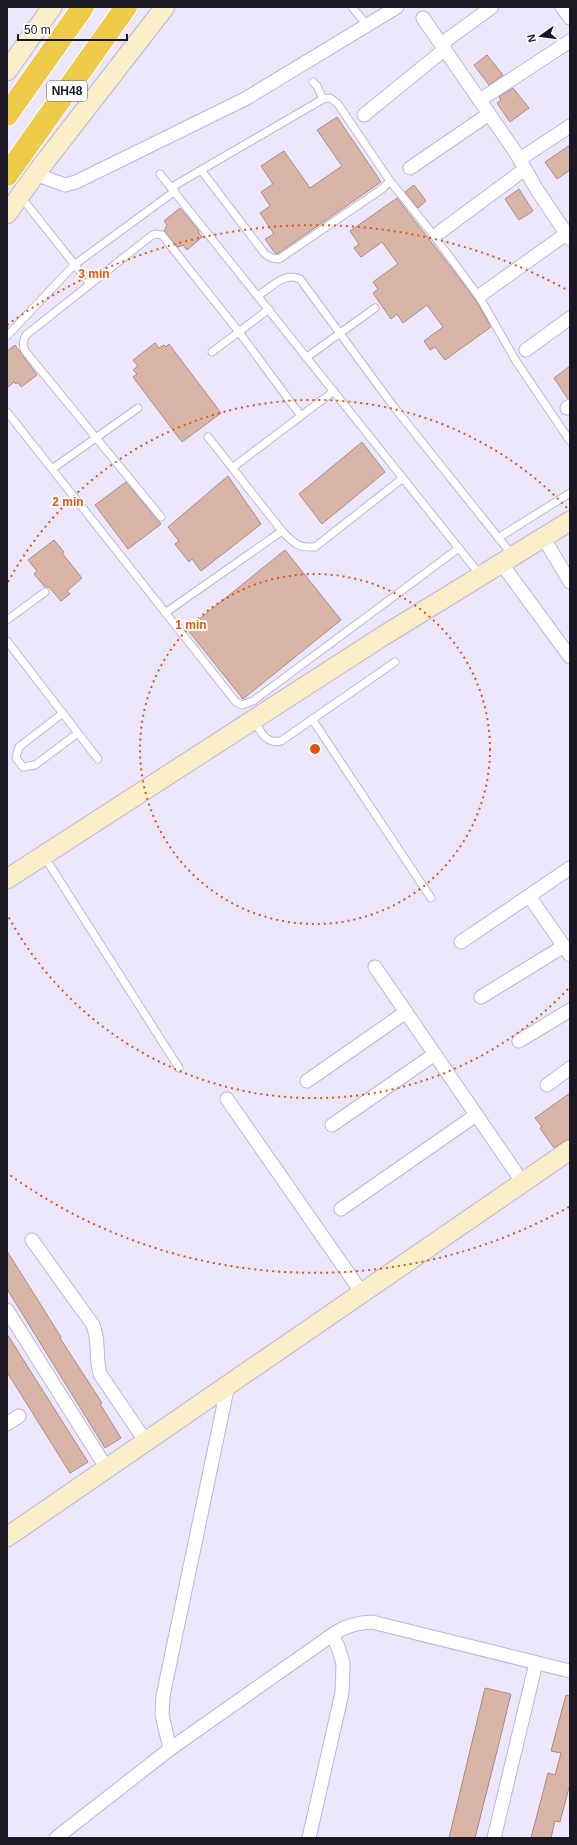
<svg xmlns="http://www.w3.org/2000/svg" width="577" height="1845" font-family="Helvetica,sans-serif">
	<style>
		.building { fill: #d9b5a8; stroke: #ad8a7c }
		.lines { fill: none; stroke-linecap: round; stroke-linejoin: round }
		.lane-casing { stroke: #bdb5d6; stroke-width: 9 }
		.street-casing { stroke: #bdb5d6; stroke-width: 15 }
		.secondary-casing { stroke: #bdb5d6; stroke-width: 21 }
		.highway-casing { stroke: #fff; stroke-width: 24 }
		.lane { stroke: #fff; stroke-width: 7 }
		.street { stroke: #fff; stroke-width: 13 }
		.secondary { stroke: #faefc8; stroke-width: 19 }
		.highway { stroke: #edca48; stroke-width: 22 }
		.ring { fill: none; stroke: #de560d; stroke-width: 2; stroke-dasharray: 2 4 }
		.labels { text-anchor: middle; stroke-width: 3.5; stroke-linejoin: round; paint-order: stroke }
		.shield { fill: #fff; stroke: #5f5d66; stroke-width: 1 }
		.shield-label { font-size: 12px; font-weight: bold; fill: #1b1824 }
		.centre { fill: #de560d; stroke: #fff; stroke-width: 2 }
		.ring-label { font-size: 12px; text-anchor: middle; font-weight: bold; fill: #de560d; stroke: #fff; stroke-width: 3.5; stroke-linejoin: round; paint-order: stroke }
	</style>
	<rect width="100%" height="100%" fill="#ece7fc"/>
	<!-- building -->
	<path class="building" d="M487,55L503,75L489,85L474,65Z
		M513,88L529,108L510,122L497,103L501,100L499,97Z
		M337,117L381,182L277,254L275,253L265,239L274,234L260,213L270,206L261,192L273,184L261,166L284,151L310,188L342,166L317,130Z
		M570,145V170L557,179L545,162Z
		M414,185L426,201L418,208L405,192Z
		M519,189L533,211L519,220L505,199Z
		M397,198L460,279L478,304L491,327L445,360L435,347L430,350L424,341L443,327L427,305L403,323L397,314L391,319L373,293L378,289L373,282L398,264L382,242L361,257L354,248L359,244L350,231Z
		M180,208L199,231L198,232L202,237L187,250L183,245L178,247L164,231L167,225L164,221Z
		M155,343L159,348L164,345L166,347L169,344L221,413L182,442L133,377L137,374L133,370L138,366L133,360Z
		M15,345L37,375L21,387L18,382L16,384L14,382L7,388V351Z
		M570,366V398L568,399L554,378Z
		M362,442L385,472L322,524L299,494Z
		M228,476L261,524L201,571L192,559L189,562L175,544L179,541L168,527Z
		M126,482L161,524L128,549L95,505Z
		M54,540L64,552L62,553L82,578L67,591L70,594L61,601L49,587H45L34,574L37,571L28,560Z
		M285,550L341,620L243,699L187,629Z
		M570,1093V1139L564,1141L554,1148L540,1128L542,1127L535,1118Z
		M7,1251L61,1337L60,1338L102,1403L100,1404L121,1438L105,1448L7,1289Z
		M7,1334L88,1462L70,1473L7,1372Z
		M485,1688L511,1694L500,1739L475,1838H449Z
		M566,1695L570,1696V1784L560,1822L555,1821L551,1838H531L548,1773L555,1775L561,1753L551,1751Z"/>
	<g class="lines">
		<!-- lane casing -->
		<g class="lane-casing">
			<path id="lane" d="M352,7L367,25
				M313,82L317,86L323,99
				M201,170L265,254L272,258L279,259L382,189L390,181
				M160,174L481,576
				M172,187L323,99L330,98L338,104L390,181L432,233L480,298L516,361L570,441
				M21,197L90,284
				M258,296C270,288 286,271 300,279L394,407L513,556
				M7,336L74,265L175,191
				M212,352L269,309
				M307,357L375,308
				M7,412L236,702L242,705L253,701L459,548
				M208,437L282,531C294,543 297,548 315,547L403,478
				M232,468L334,391
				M52,469L138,408
				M161,517L25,351C22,344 23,341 26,335L151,236L155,234L162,235L239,332L301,416
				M498,538L570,493
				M165,613L282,531
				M7,620L45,592
				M7,641L98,759
				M63,713L19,747L16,758L23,767L35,765L78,733
				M312,719L431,898
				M254,720C261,732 265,744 281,741L395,662
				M44,856L179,1068"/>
		</g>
		<!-- street casing -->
		<g class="street-casing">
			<path id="street" d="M562,7L570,18
				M423,18L516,153L537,190L570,239
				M441,44L492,7
				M480,100L570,41
				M364,115L445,49
				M520,159L570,126
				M410,168L489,114
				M35,174L65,185L76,182L245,99L397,7
				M440,232L525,169
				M482,294L570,231
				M526,350L570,318
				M567,408L570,406
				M543,537L570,582
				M501,563L570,657
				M529,896L570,955
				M461,942L570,868
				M375,967L523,1183
				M481,997L564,946
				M519,1041L570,1010
				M307,1081L406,1012
				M547,1085L570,1068
				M227,1099L362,1293
				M332,1125L435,1054
				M341,1209L476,1115
				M32,1240L93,1325C100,1342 95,1356 100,1374L146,1442
				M7,1310L107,1469
				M7,1424L19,1416
				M170,1749L162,1715L163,1696L228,1385
				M56,1838L170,1749L332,1635C345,1626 356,1623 372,1622L570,1671
				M309,1838L342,1693L343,1663L338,1647L332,1635
				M494,1838L536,1663"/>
		</g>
		<!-- secondary casing -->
		<g class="secondary-casing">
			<path id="secondary" d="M7,71L52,7
				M7,214L37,172L165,7
				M7,879L383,636L570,521
				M7,1537L570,1150"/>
		</g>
		<!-- highway casing -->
		<g class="highway-casing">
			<path id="highway" d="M7,115L83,7
				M7,175L126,7"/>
		</g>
		<!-- lane -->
		<use href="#lane" class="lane"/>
		<!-- street -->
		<use href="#street" class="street"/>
		<!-- secondary -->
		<use href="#secondary" class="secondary"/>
		<!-- highway -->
		<use href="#highway" class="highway"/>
	</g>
	<!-- distance rings -->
	<g class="ring">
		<circle cx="315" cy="749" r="175"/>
		<path d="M568 989A349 349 0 0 1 8 916M8 582A349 349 0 0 1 568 509"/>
		<path d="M569 1207A524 524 0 0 1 7 1173M7 325A524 524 0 0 1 569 291"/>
	</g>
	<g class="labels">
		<!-- shield labels -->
		<rect class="shield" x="47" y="81" width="40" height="20" rx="3"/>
		<g class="shield-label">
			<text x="67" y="95">NH48</text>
		</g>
	</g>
	<circle cx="315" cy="749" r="6" class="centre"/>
	<g class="ring-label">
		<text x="94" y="278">3 min</text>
		<text x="68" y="506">2 min</text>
		<text x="191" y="629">1 min</text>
	</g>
	<!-- border -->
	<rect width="577" height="1845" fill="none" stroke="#1b1824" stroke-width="16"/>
	<!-- north arrow -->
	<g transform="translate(541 36) rotate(256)" stroke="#ffffff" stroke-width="3" paint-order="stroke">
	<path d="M0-3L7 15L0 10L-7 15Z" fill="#1b1824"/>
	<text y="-6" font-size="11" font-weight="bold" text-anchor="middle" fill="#1b1824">N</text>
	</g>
	<!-- scale -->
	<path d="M18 34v6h109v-6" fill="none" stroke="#1b1824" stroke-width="2"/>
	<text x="24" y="34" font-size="12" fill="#1b1824" stroke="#ffffff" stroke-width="3" paint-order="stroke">50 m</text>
</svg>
